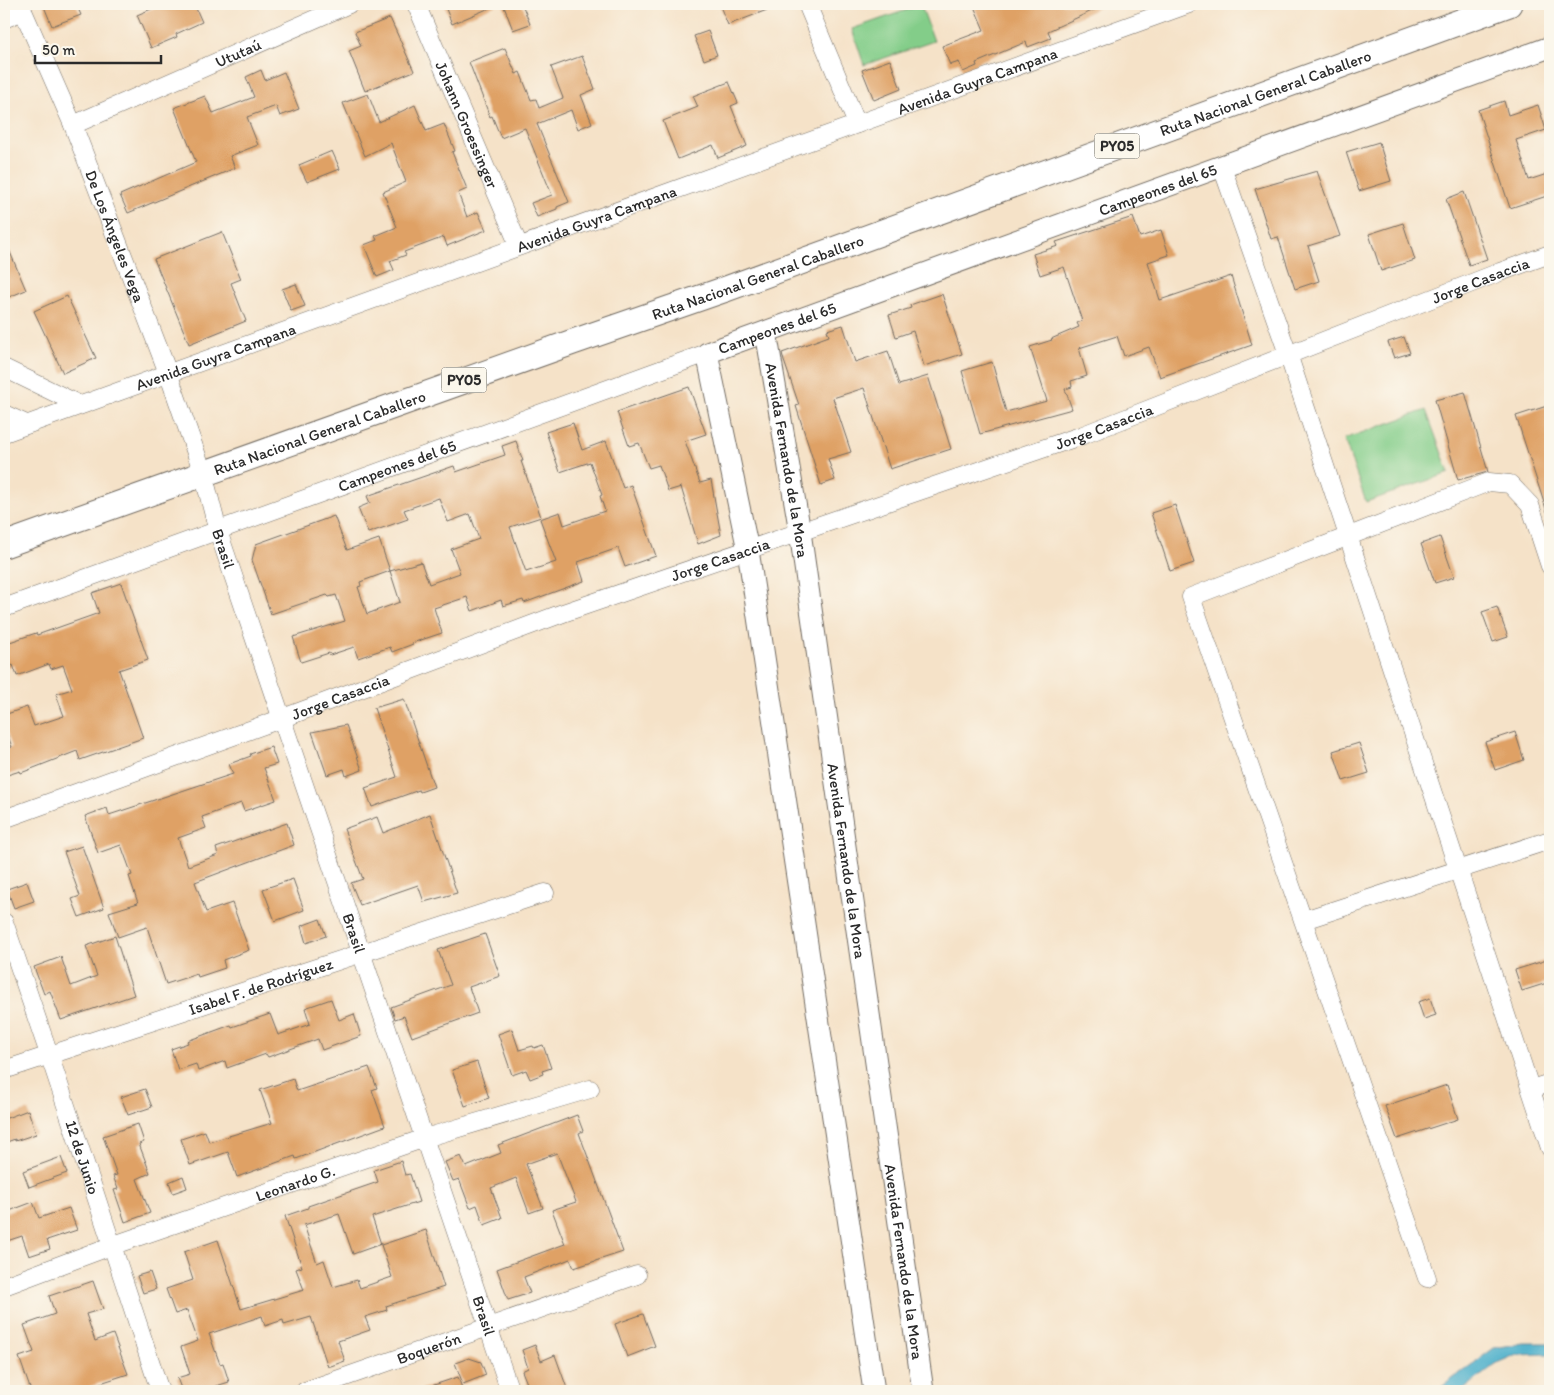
<svg xmlns="http://www.w3.org/2000/svg" width="1554" height="1395" font-family="Itim,sans-serif">
	<style>
		.green { fill: #83cd89; stroke: #577c5a }
		.water { fill: #4bafca; stroke: #3b6d7a }
		.building { fill: #dfa165; fill-rule: evenodd }
		.lines { fill: none; stroke-linecap: round; stroke-linejoin: round }
		.minor-casing { stroke: #726b62; stroke-width: 19 }
		.major-casing { stroke: #726b62; stroke-width: 23 }
		.highway-casing { stroke: #726b62; stroke-width: 27 }
		.minor { stroke: #fff; stroke-width: 18 }
		.major { stroke: #fff; stroke-width: 21 }
		.highway { stroke: #fff; stroke-width: 25 }
		.labels { text-anchor: middle; stroke-width: 4.5; stroke-linejoin: round; paint-order: stroke }
		.shield { fill: #fbf7ec; stroke: #696865; stroke-width: 1 }
		.shield-label { font-size: 15px; font-weight: bold; fill: #2b2b2b }
		.street-label { font-size: 16px; fill: #2b2b2b; stroke: #fbf7ec }
	</style>
	<rect width="100%" height="100%" fill="#fbf7ec"/>
	<filter id="ink" filterUnits="userSpaceOnUse"><feTurbulence type="fractalNoise" baseFrequency=".02" numOctaves="2"/><feDisplacementMap in="SourceGraphic" scale="10" xChannelSelector="R" yChannelSelector="G"/><feConvolveMatrix kernelMatrix="1 2 1 2 8 2 1 2 1" color-interpolation-filters="sRGB"/></filter>
	<filter id="wash" filterUnits="userSpaceOnUse"><feTurbulence type="fractalNoise" baseFrequency=".0096" numOctaves="4" result="noise"/><feDisplacementMap in="SourceGraphic" scale="20" xChannelSelector="R" yChannelSelector="G"/><feGaussianBlur stdDeviation="1.12" result="paint"/><feColorMatrix in="noise" values="0 0 0 0 0 0 0 0 0 0 0 0 0 0 0 0 0 1.4 0 .05"/><feComposite in="paint" operator="in"/></filter>
	<g filter="url(#wash)">
		<rect width="100%" height="100%" fill="#f5e2c8"/>
		<!-- green -->
		<path class="green" d="M921,5L934,41L864,65L852,29Z
			M1426,410L1449,473L1366,502L1344,439Z"/>
		<!-- water -->
		<path class="water" d="M1523,1343H1550V1354L1515,1355L1497,1363L1462,1391H1436L1494,1348Z"/>
		<g id="blocks">
			<!-- building -->
			<path class="building" d="M43,4H76L81,15L52,26Z
				M163,4H194L202,22L176,34L177,37L151,48L137,15Z
				M444,4H499L452,24Z
				M503,4H522L530,24L513,30Z
				M719,4H780V5L728,25Z
				M973,4H1107L1048,31L1051,38L1028,47L1026,42L976,63L977,66L963,72L959,62L950,65L942,46L984,30Z
				M390,18L414,71L365,91L349,51L361,46L355,32Z
				M708,31L717,55L704,60L694,36Z
				M505,48L516,74L520,72L531,100L536,99L539,108L563,98L551,67L582,56L595,89L581,95L592,123L578,129L571,110L537,124L569,202L557,207V209L537,217L531,203L552,195L525,128L501,138L492,116L490,117L469,62Z
				M890,60L901,89L874,100L862,70Z
				M261,70L265,80L284,72L299,109L280,116L276,106L247,117L258,145L230,156L235,168L128,213L120,195L196,162L174,108L205,96L213,113L254,97L246,77Z
				M729,82L738,103L731,106L747,146L718,158L713,145L678,159L663,121L698,107L693,96Z
				M368,94L379,122L415,105L426,131L444,124L455,151L452,152L467,189L458,193L467,217L478,212L486,230L447,246L444,237L404,252L406,255L390,261L394,270L377,277L364,245L377,240L375,236L397,227L383,192L406,182L391,143L365,156L343,103Z
				M1504,101L1508,115L1538,105L1546,130L1516,140L1529,180L1550,173V195L1510,208L1478,110Z
				M1379,142L1391,181L1359,191L1346,152Z
				M332,151L340,169L307,182L299,165Z
				M1317,171L1340,236L1308,246L1319,281L1295,289L1278,237L1271,239L1255,189Z
				M1464,192L1487,259L1469,265L1446,199Z
				M1133,217L1140,237L1161,230L1169,255L1148,262L1160,300L1231,276L1252,345L1160,377L1149,347L1124,356L1117,336L1079,348L1087,376L1071,381L1072,387L1065,389L1072,409L980,434L962,371L992,362L1006,412L1047,401L1030,347L1052,340L1051,339L1079,327L1077,323L1082,321L1064,267L1040,275L1033,254L1058,246L1056,242Z
				M1403,223L1415,260L1381,271L1369,234Z
				M222,232L241,279L231,283L246,321L189,344L154,259Z
				M4,238L26,290L4,299Z
				M296,284L305,306L291,311L282,289Z
				M942,294L962,354L924,366L913,331L896,337L889,315L911,308L910,305Z
				M67,296L96,358L63,373L34,311Z
				M843,325L855,362L888,351L899,385L928,376L951,449L890,469L864,388L833,398L851,452L828,459L835,480L821,485L796,406L799,405L784,361L782,353L829,336L827,330Z
				M1404,337L1410,353L1394,358L1388,342Z
				M689,387L706,434L685,441L700,483L711,480L721,535L698,544L681,487L668,491L659,465L649,468L639,443L629,446L617,412Z
				M1465,392L1488,472L1458,480L1435,400Z
				M1550,405V511L1547,512L1516,416Z
				M573,423L582,450L606,441L623,488L631,485L656,556L625,567L618,548L578,562L584,581L524,603L523,600L503,606L501,600L472,611L467,597L434,608L442,633L412,643L413,644L392,652L390,647L358,658L354,647L330,655L329,653L301,662L293,637L345,621L336,595L329,597L327,595L271,614L252,560L256,544L334,516L347,550L379,539L390,571L421,562L429,584L460,573L451,549L479,539L470,514L448,522L439,498L404,510L408,519L368,533L358,508L370,503L367,496L454,466L456,472L505,455L502,446L516,441L523,461H521L541,517L510,527L526,572L556,562L540,519L560,512L564,525L605,511L600,496L602,495L590,462L560,472L546,432ZM390,571L400,602L367,614L358,587L361,586L360,582Z
				M1175,505L1194,563L1170,571L1151,513Z
				M1440,537L1454,577L1435,583L1421,544Z
				M121,583L148,660L119,670L143,738L80,760L77,751L21,773L20,771L4,776V750L12,747L4,725V715L27,707L34,726L64,716L56,694L72,689L63,665L51,669L49,664L17,676L13,665L4,669V644L36,633L37,635L99,613L92,593Z
				M1497,607L1508,637L1493,642L1482,612Z
				M404,699L434,787L420,792L419,790L372,807L365,788L397,777L374,708Z
				M346,725L362,770L346,776L344,769L327,775L312,732Z
				M1515,732L1524,760L1495,770L1485,742Z
				M1359,743L1369,773L1343,781L1333,751Z
				M271,747L277,764L264,768L276,800L244,811L241,803L202,817L206,828L178,838L188,866L218,855L216,848L287,823L294,845L195,882L206,912L232,903L249,950L223,960L225,968L198,977L197,974L166,984L147,927L118,937L109,912L138,903L129,876L132,875L121,845L98,853L85,816L107,808L109,815L233,774L229,764L251,756L250,754Z
				M430,814L457,893L424,902L418,885L360,905L351,883L363,879L344,829L377,817L383,833Z
				M82,846L104,908L79,917L72,899L80,896L64,852Z
				M293,879L304,910L275,921L263,889Z
				M27,882L34,901L14,908L7,889Z
				M320,919L326,936L306,943L301,926Z
				M485,934L500,976L469,987L478,1013L412,1037L404,1016L395,1019L391,1007L451,985L438,950Z
				M115,936L134,995L61,1020L50,991L44,994L34,967L61,957L71,986L97,976L86,946Z
				M1550,959V982L1522,991L1515,970Z
				M1430,998L1436,1015L1424,1019L1418,1002Z
				M331,999L339,1020L354,1014L361,1036L322,1050L318,1039L268,1057L266,1054L227,1068L225,1061L198,1071L196,1064L178,1070L171,1049L188,1043L187,1041L231,1025L232,1027L270,1014L278,1035L310,1024L305,1008Z
				M512,1029L519,1050L533,1046L534,1048L543,1045L551,1068L542,1071L543,1074L530,1079L526,1070L512,1075L498,1034Z
				M477,1062L489,1098L465,1106L452,1070Z
				M369,1067L377,1088L372,1090L385,1126L296,1159L295,1156L237,1177L228,1152L190,1165L181,1139L205,1131L209,1142L272,1123L260,1090L293,1079L297,1091Z
				M1447,1085L1458,1119L1397,1139L1385,1106Z
				M145,1089L152,1107L128,1115L121,1097Z
				M28,1110L36,1134L15,1141V1139L4,1143V1119Z
				M577,1115L583,1131L579,1133L623,1252L574,1268L570,1259L524,1277L530,1293L508,1300L497,1269L565,1244L552,1210L576,1202L557,1153L526,1164L543,1208L529,1213L516,1178L491,1188L502,1218L484,1225L477,1205L470,1208L459,1179L453,1181L445,1162L461,1156L466,1167L501,1153L498,1145Z
				M138,1124L144,1142L139,1144L150,1173L137,1179L150,1213L125,1222L114,1190L118,1189L113,1176L117,1175L103,1136Z
				M61,1157L67,1173L29,1187L23,1171Z
				M401,1161L405,1175L410,1174L419,1202L372,1217L381,1244L353,1254L339,1214L304,1225L317,1263L324,1260L333,1287L357,1280L360,1288L392,1277L381,1245L426,1230L444,1287L386,1306L387,1310L365,1317L370,1330L338,1341L345,1361L328,1367L311,1317L284,1325L283,1320L265,1326L262,1316L209,1334L220,1364L223,1363L229,1382L200,1391H182L177,1378L190,1374L181,1347L198,1341L187,1310L175,1314L166,1289L193,1280L184,1252L218,1240L241,1309L304,1290L296,1269L302,1267L285,1216L308,1208V1206L378,1182L374,1170Z
				M183,1176L187,1188L173,1193L169,1182Z
				M33,1202L39,1218L69,1208L77,1230L47,1240L50,1249L29,1256L22,1236L4,1242V1213Z
				M150,1272L156,1289L143,1293L137,1276Z
				M93,1281L103,1309L86,1314L95,1341L113,1334L128,1374L76,1391H31L19,1357L34,1352L24,1325L55,1314L49,1296Z
				M643,1314L655,1346L627,1357L615,1324Z
				M535,1345L541,1361L555,1355L568,1391H530L522,1371L528,1368L522,1350Z
				M469,1358L481,1362L486,1375L463,1384L455,1363Z
				M458,1377L463,1391H422V1389Z"/>
		</g>
	</g>
	<g filter="url(#ink)">
		<use href="#blocks" fill-opacity="0" stroke="#726b62" stroke-width="1"/>
		<g class="lines">
			<!-- minor casing -->
			<g class="minor-casing">
				<g id="minor">
					<path id="s1" d="M20,4L73,125L168,373L203,473L218,531L510,1391"/>
					<path id="s2" d="M416,4L519,246"/>
					<path d="M807,4L857,124"/>
					<path d="M4,19L23,11"/>
					<path id="s3" d="M73,125L349,4"/>
					<path d="M1222,167L1288,354L1550,1148"/>
					<path d="M4,368L80,405"/>
					<path d="M4,414L26,424"/>
					<path id="s4" d="M4,433L1189,4"/>
					<path id="s5" d="M4,608L707,353"/>
					<path id="s6" d="M4,819L283,718L563,613L1083,435L1500,272L1550,254"/>
					<path d="M1304,920L1550,840"/>
					<path id="s7" d="M4,922L49,1054L160,1391"/>
					<path id="s8" d="M4,1070L545,893"/>
					<path d="M1531,1089L1550,1083"/>
					<path d="M1427,1278L1191,597L1489,482L1510,484L1530,505L1550,566"/>
					<path id="s9" d="M4,1286L111,1246L425,1138L590,1089"/>
					<path id="s10" d="M305,1391L637,1275"/>
				</g>
			</g>
			<!-- major casing -->
			<g class="major-casing">
				<g id="major">
					<path id="s11" d="M766,332L800,532L923,1391"/>
					<path id="s12" d="M874,1391L748,550L707,353L1550,47"/>
				</g>
			</g>
			<!-- highway casing -->
			<g class="highway-casing">
				<g id="highway">
					<path id="s13" d="M4,545L573,342L726,289L1509,4"/>
				</g>
			</g>
			<!-- minor -->
			<use href="#minor" class="minor"/>
			<!-- major -->
			<use href="#major" class="major"/>
			<!-- highway -->
			<use href="#highway" class="highway"/>
		</g>
	</g>
	<g class="labels">
		<!-- shield labels -->
		<g class="shield">
			<rect x="1094.5" y="133.5" width="45" height="25" rx="4"/>
			<rect x="441.5" y="367.5" width="45" height="25" rx="4"/>
		</g>
		<g class="shield-label">
			<text x="1117" y="151">PY05</text>
			<text x="464" y="385">PY05</text>
		</g>
		<!-- street labels -->
		<g class="street-label">
			<text dy="6" stroke="none"><textPath href="#s3" startOffset="180">Ututaú</textPath></text>
			<text dy="6" stroke="none"><textPath href="#s4" startOffset="1035">Avenida Guyra Campana</textPath></text>
			<text dy="6" stroke="none"><textPath href="#s13" startOffset="1340">Ruta Nacional General Caballero</textPath></text>
			<text dy="6" stroke="none"><textPath href="#s2" startOffset="131">Johann Groessinger</textPath></text>
			<text dy="6" stroke="none"><textPath href="#s12" startOffset="1531">Campeones del 65</textPath></text>
			<text dy="6" stroke="none"><textPath href="#s4" startOffset="630">Avenida Guyra Campana</textPath></text>
			<text dy="6" stroke="none"><textPath href="#s1" startOffset="251">De Los Ángeles Vega</textPath></text>
			<text dy="6" stroke="none"><textPath href="#s13" startOffset="800">Ruta Nacional General Caballero</textPath></text>
			<text dy="6" stroke="none"><textPath href="#s6" startOffset="1572">Jorge Casaccia</textPath></text>
			<text dy="6" stroke="none"><textPath href="#s12" startOffset="1126">Campeones del 65</textPath></text>
			<text dy="6" stroke="none"><textPath href="#s4" startOffset="225">Avenida Guyra Campana</textPath></text>
			<text dy="6" stroke="none"><textPath href="#s6" startOffset="1168">Jorge Casaccia</textPath></text>
			<text dy="6" stroke="none"><textPath href="#s13" startOffset="335">Ruta Nacional General Caballero</textPath></text>
			<text dy="6" stroke="none"><textPath href="#s11" startOffset="130">Avenida Fernando de la Mora</textPath></text>
			<text dy="6" stroke="none"><textPath href="#s5" startOffset="418">Campeones del 65</textPath></text>
			<text dy="6" stroke="none"><textPath href="#s1" startOffset="582">Brasil</textPath></text>
			<text dy="6" stroke="none"><textPath href="#s6" startOffset="762">Jorge Casaccia</textPath></text>
			<text dy="6" stroke="none"><textPath href="#s6" startOffset="358">Jorge Casaccia</textPath></text>
			<text dy="6" stroke="none"><textPath href="#s11" startOffset="535">Avenida Fernando de la Mora</textPath></text>
			<text dy="6" stroke="none"><textPath href="#s1" startOffset="988">Brasil</textPath></text>
			<text dy="6" stroke="none"><textPath href="#s8" startOffset="270">Isabel F. de Rodríguez</textPath></text>
			<text dy="6" stroke="none"><textPath href="#s7" startOffset="248">12 de Junio</textPath></text>
			<text dy="6" stroke="none"><textPath href="#s9" startOffset="309">Leonardo G.</textPath></text>
			<text dy="6" stroke="none"><textPath href="#s11" startOffset="940">Avenida Fernando de la Mora</textPath></text>
			<text dy="6" stroke="none"><textPath href="#s1" startOffset="1392">Brasil</textPath></text>
			<text dy="6" stroke="none"><textPath href="#s10" startOffset="131">Boquerón</textPath></text>
		</g>
	</g>
	<!-- margin -->
	<rect width="1554" height="1395" fill="none" stroke="#fbf7ec" stroke-width="20"/>
	<!-- scale -->
	<path d="M35 55v8h126v-8" fill="none" stroke="#2b2b2b" stroke-width="2.5"/>
	<text x="42" y="55" font-size="15" fill="#2b2b2b" stroke="#fbf7ec" stroke-width="4" paint-order="stroke">50 m</text>
</svg>
